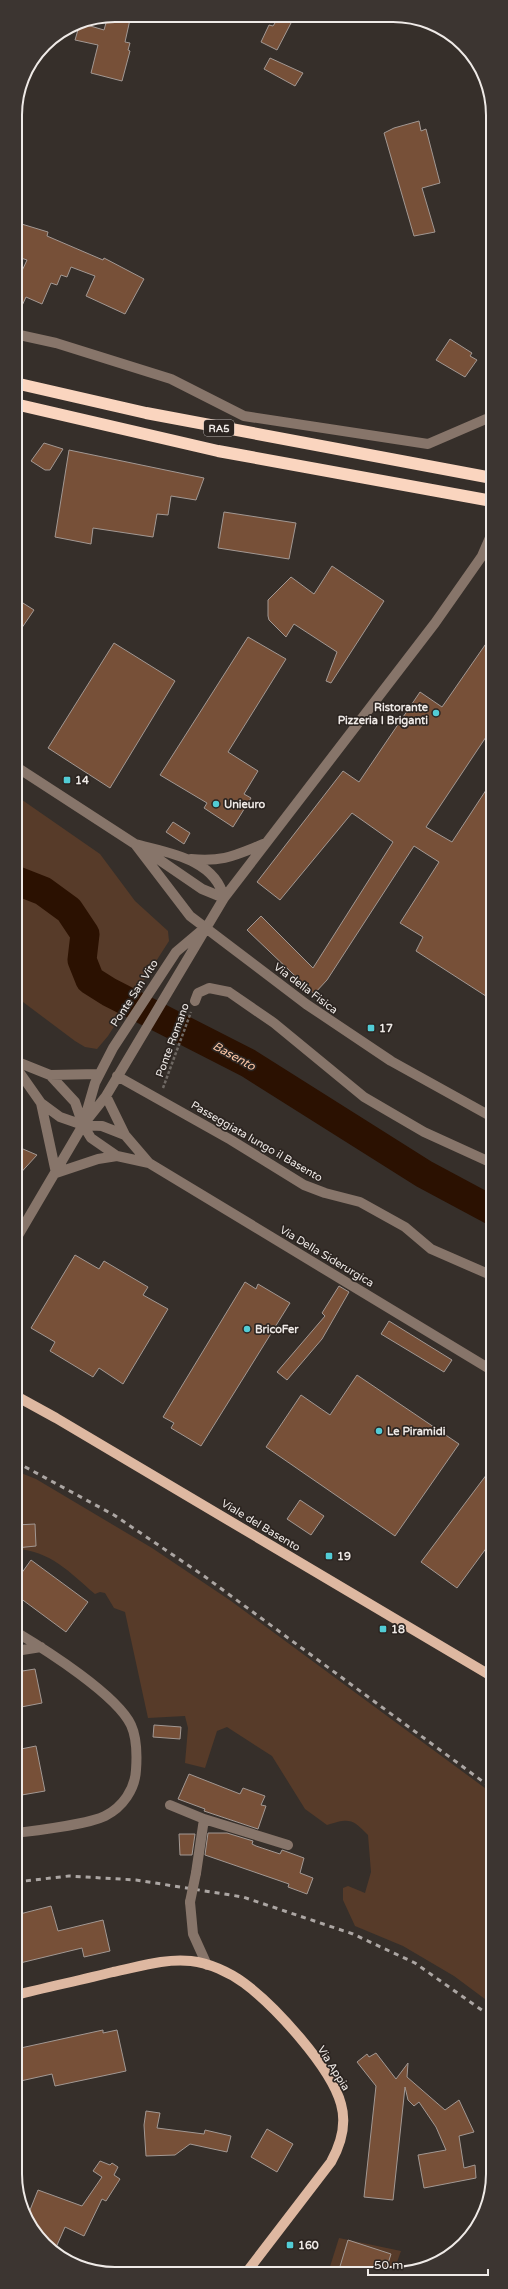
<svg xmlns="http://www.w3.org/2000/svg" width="508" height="2289" font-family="'Varela Round',sans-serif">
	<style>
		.green { fill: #573b29 }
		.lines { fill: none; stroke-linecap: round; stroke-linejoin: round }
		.river { stroke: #2b1101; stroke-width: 29 }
		.building { fill: #775038; stroke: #a29893 }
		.path { stroke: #6f6964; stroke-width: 2.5; stroke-dasharray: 3 2; stroke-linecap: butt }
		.minor { stroke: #87756a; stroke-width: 10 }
		.major { stroke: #deb8a1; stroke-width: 10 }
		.highway { stroke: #fad5bf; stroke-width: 12 }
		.rail { stroke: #aca6a3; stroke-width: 3; stroke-dasharray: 5 5; stroke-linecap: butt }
		.minor-bridge { stroke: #87756a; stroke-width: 10 }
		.poi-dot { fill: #52ccd5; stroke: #2c2521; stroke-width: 1.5 }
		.labels { text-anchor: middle; stroke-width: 3.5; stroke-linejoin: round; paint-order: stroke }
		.shield { fill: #2c2521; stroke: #b4afac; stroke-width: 1 }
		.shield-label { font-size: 10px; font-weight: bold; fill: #efeae7 }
		.poi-label { font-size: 11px; font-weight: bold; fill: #efeae7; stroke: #2c2521; text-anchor: start }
		.street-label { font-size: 11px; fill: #efeae7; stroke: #2c2521 }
		.water-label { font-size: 12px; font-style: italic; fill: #fbc5a5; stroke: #2c2521 }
		.rim { fill: none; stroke: #efeae7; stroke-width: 2 }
	</style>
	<rect width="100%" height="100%" fill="#362f2a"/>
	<!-- green -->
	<path class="green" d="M15,795L100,854L135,901L168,931L169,941L108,1036L97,1049L85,1047L75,1041L15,996Z
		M16,1471L36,1479L152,1548L231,1601L493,1794V2005L454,1976L403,1946L355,1926L343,1900V1888L348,1886L365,1893L371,1872L368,1835C352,1819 350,1818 327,1825L305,1809L272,1756L227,1727L217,1731L205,1768L185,1763L188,1728L185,1716L148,1718L125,1612L114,1608L105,1593L100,1592L95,1594C69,1572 51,1551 16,1549Z
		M339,2238L401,2251L393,2273H328Z"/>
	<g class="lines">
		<!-- river -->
		<path class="river" d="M15,880L43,891L69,910L85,934L82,960L90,980L109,992L248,1063L424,1174L493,1211"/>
	</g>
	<!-- building -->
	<path class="building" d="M115,15H131L125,42L130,43L128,50L130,51L122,81L91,73L98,45L75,40L80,23L104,30L108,16Z
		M279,17L291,23L277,50L261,42L269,25L273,26Z
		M270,58L303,73L295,86L264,69Z
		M419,121L421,131L426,129L440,183L422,188L435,232L414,236L384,133L394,128Z
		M15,222L48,232L47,236L103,260L104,258L144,279L125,314L86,296L95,276L71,267L67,277L61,275L57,285L51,283L42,304L26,297L15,321V286L27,260L15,256Z
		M450,339L472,353L470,356L477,360L465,377L436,360Z
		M44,443L63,449L50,470H45L31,461Z
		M69,450L204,478L196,500L171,496L168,515L157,514L153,537L93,528L91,544L55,537Z
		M224,512L296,523L289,559L218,548Z
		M332,566L384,601L331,683L326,681L337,652L294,624L286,637L269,620L268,616V600L291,577L314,594Z
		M15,598L34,610L15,638Z
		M492,635V728L426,827L452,842L492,781V1000L416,951L423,937L400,923L439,862L414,846L327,980L314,994L247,930L261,916L313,968L393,842L352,813L280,900L257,882L343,771L359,782L420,692L442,707Z
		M248,637L286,659L228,752L258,771L244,794L251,798L233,827L204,808L207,803L160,775Z
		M114,643L175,681L110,788L48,748Z
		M173,822L190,833L184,844L166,832Z
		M16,1146L37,1155L16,1178Z
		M75,1255L99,1269L104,1261L148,1287L143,1295L168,1309L123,1384L99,1368L93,1377L50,1351L55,1342L31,1328Z
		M245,1282L256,1289L258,1284L290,1303L201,1446L171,1428L174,1423L163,1417Z
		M339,1286L349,1292L322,1339L287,1380L277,1372L325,1316L322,1313Z
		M389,1321L452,1360L444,1372L381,1334Z
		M357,1375L459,1444L395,1536L266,1447L301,1395L330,1415Z
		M493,1466V1539L457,1588L421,1562Z
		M300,1500L324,1516L311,1535L287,1519Z
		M35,1524L36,1546L16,1548V1525Z
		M31,1560L88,1602L66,1632L16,1595V1581Z
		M35,1669L42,1703L16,1708V1672Z
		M154,1725L181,1727L180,1739L153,1737Z
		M36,1746L45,1791L16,1796V1750Z
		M189,1774L240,1794L243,1788L265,1796L261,1805L266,1806L258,1829L204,1811L205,1809L178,1799Z
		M208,1833H227L253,1841L252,1844L256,1846L280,1854L282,1850L304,1858L300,1873L313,1878L307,1894L288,1887L289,1884L205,1855Z
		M179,1834H195L192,1855H180Z
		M51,1906L58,1931L103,1920L110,1951L84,1957L82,1948L16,1964V1915Z
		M103,2030V2033L117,2030L126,2071L55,2086L52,2074L16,2082V2049Z
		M376,2053L396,2079L408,2063L407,2077L445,2110L459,2100L474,2132L459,2136L464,2168L475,2165L476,2178L424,2188L418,2155L446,2150L436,2127L419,2102L414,2106L408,2100L405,2087L393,2200L364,2197L376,2086L357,2062L367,2054L369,2057Z
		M146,2111L160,2113L157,2128L204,2134L205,2130L231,2136L227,2152L190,2144L175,2155L146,2156L144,2125Z
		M267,2129L293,2144L277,2172L251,2157Z
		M100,2161L110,2165L112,2163L118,2167L114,2175L120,2179L106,2201L102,2199L84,2236L65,2227L54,2252L40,2240L28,2215L38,2190L82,2206L102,2177L93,2171Z
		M348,2240L391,2254L385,2273H338Z"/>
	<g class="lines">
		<!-- path -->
		<path class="path" d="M163,1088L191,1012"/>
		<!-- minor -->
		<path class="minor" d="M15,334L56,343L171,379L244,416L428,444L486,419L492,421
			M15,766L135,844L190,916L306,1004L391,1061L492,1117
			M135,844C169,853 215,859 224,898
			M145,850L202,889L224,898
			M191,859C225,862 235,855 266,843
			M195,1001L198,993L209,988L229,992L274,1023L364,1097L424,1132L492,1163
			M15,1061L50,1075L99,1074
			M15,1066L41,1103L56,1173
			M50,1075L75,1102L83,1125L91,1138L117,1156
			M117,1076L231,1140L304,1185L325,1193L360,1202L405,1227L431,1249L493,1276
			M106,1096L125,1135L149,1163L493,1371
			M41,1103L60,1117L83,1125L102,1126L125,1135
			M84,1121L95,1083L113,1048L176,952L202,930
			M56,1173L98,1159L117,1156L149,1163
			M16,1239L83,1125L106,1096L224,898L435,623L482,556L492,533
			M16,1632C46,1650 117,1695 131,1725C137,1738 137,1756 136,1770C135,1789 123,1807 105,1816C86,1825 39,1830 16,1833
			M16,1651L41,1647
			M170,1805L204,1819L196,1873
			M204,1819L288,1845
			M190,1902L193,1934L207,1965"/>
		<!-- major -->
		<path class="major" d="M16,1396L56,1418L493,1677
			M16,1995C48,1987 81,1980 113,1972C138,1967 165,1958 191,1961C209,1963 229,1972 244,1983C275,2006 331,2067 341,2104C347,2125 341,2144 331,2162L246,2273"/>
		<!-- highway -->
		<path class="highway" d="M15,383L146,413L492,478
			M15,404L218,451L492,501"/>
		<!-- rail -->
		<path class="rail" d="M16,1462L114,1515L204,1576L493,1789
			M16,1882L69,1876L136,1880L243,1897L353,1934L415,1963L493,2018"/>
		<!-- minor-bridge -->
		<path class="minor-bridge" d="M190,1902L196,1873"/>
	</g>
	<!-- markers -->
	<g class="poi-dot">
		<circle cx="436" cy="713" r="4"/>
		<rect x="63" y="776" width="8" height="8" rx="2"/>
		<circle cx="216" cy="804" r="4"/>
		<rect x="367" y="1024" width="8" height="8" rx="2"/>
		<circle cx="247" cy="1329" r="4"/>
		<circle cx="379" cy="1431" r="4"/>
		<rect x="325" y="1552" width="8" height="8" rx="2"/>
		<rect x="379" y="1625" width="8" height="8" rx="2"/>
		<rect x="286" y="2241" width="8" height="8" rx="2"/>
	</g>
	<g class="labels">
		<!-- shield labels -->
		<rect class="shield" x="204" y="420" width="30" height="16" rx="3"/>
		<g class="shield-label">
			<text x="219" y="432">RA5</text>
		</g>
		<!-- poi labels -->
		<g class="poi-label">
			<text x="428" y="711" text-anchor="end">Ristorante<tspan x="428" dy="13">Pizzeria I Briganti</tspan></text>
			<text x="75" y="784">14</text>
			<text x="224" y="808">Unieuro</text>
			<text x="379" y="1032">17</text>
			<text x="255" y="1333">BricoFer</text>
			<text x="387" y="1435">Le Piramidi</text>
			<text x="337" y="1560">19</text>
			<text x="391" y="1633">18</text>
			<text x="298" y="2249">160</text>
		</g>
		<!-- street labels -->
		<g class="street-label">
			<text transform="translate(306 988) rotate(37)" y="4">Via della Fisica</text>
			<text transform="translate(134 993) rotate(-57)" y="4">Ponte San Vito</text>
			<text transform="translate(172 1040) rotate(-70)" y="4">Ponte Romano</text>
			<text transform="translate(257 1141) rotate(30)" y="4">Passeggiata lungo il Basento</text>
			<text transform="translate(327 1256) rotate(31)" y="4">Via Della Siderurgica</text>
			<text transform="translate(261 1525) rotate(31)" y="4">Viale del Basento</text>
			<text transform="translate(334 2068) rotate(58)" y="4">Via Appia</text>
		</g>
		<!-- water labels -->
		<g class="water-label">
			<text transform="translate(234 1056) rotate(29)" y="4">Basento</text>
		</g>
	</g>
	<!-- crop -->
	<path d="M0 0H508V2289H0ZM115 22H393A93 93 0 0 1 486 115V2174A93 93 0 0 1 393 2267H115A93 93 0 0 1 22 2174V115A93 93 0 0 1 115 22Z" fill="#3c3531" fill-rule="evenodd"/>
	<path class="rim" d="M115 22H393A93 93 0 0 1 486 115V2174A93 93 0 0 1 393 2267H115A93 93 0 0 1 22 2174V115A93 93 0 0 1 115 22Z"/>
	<!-- scale -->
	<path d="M368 2269v6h120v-6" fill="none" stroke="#efeae7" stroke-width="2"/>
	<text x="374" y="2269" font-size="12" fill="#efeae7" stroke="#2c2521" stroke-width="3" paint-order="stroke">50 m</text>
</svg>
